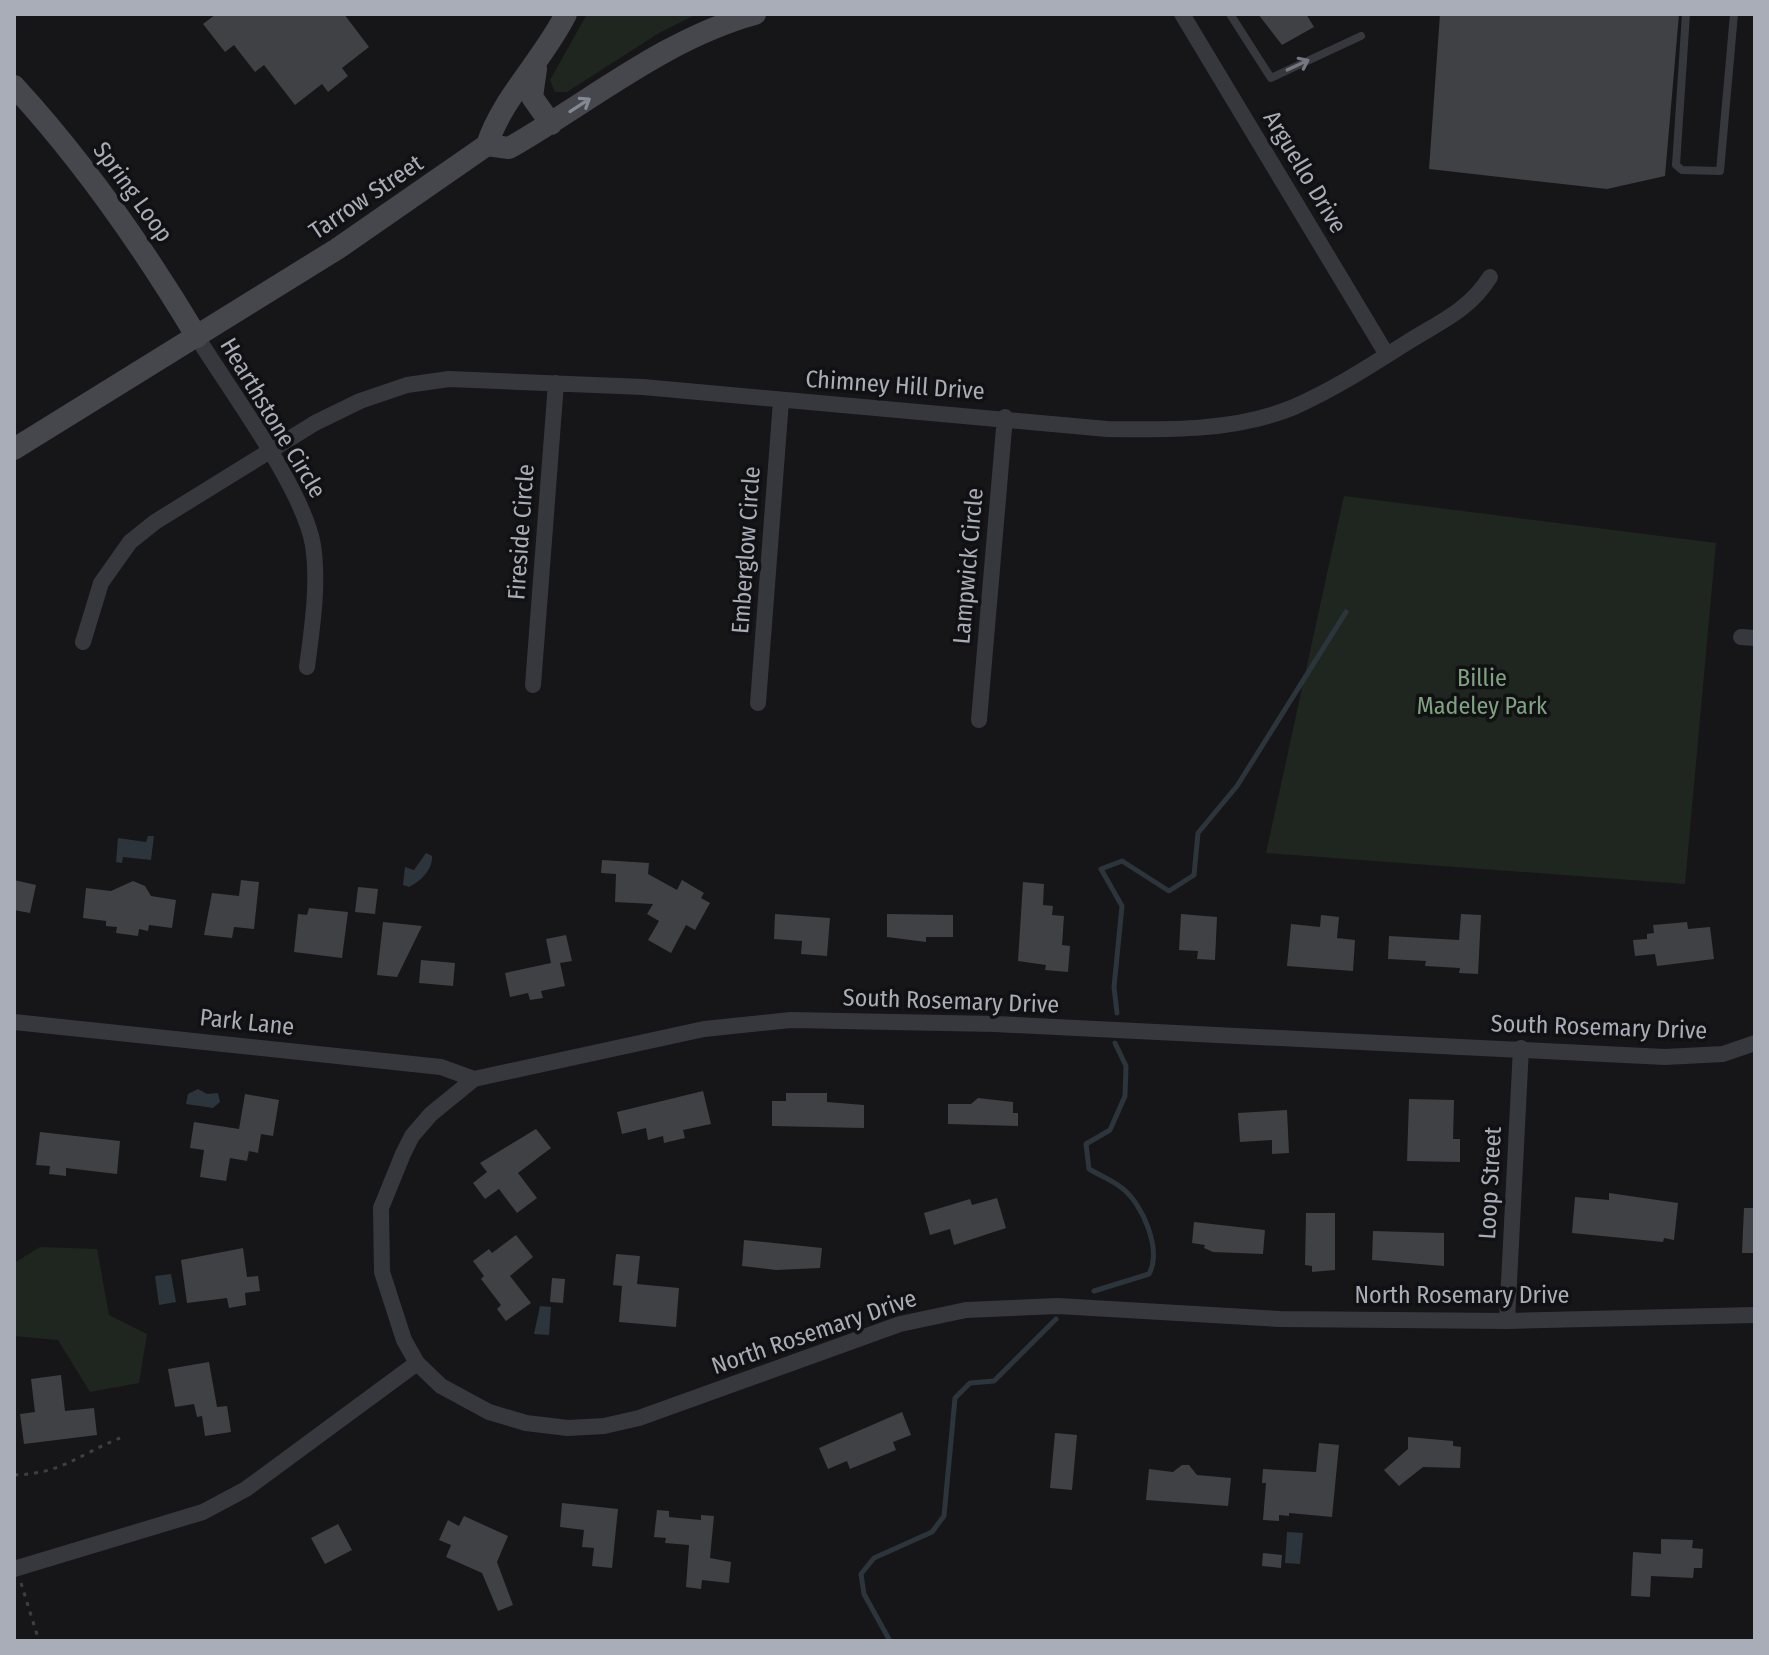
<svg xmlns="http://www.w3.org/2000/svg" width="1769" height="1655" font-family="'Fira Sans Condensed',sans-serif">
	<style>
		.green { fill: #1e261f }
		.water { fill: #2c353c }
		.lines { fill: none; stroke-linecap: round; stroke-linejoin: round }
		.stream { stroke: #2c353c; stroke-width: 5 }
		.building { fill: #404145 }
		.path { stroke: #3d3f44; stroke-width: 3; stroke-dasharray: 4 6; stroke-linecap: butt }
		.lane { stroke: #37383d; stroke-width: 8 }
		.street { stroke: #37383d; stroke-width: 16 }
		.secondary { stroke: #45474d; stroke-width: 22 }
		.oneway { stroke: #757881 }
		.oneway2 { stroke: #858993 }
		.labels { text-anchor: middle; stroke-width: 7; stroke-linejoin: round; paint-order: stroke }
		.street-label { font-size: 24px; fill: #a8adb8; stroke: #111113 }
		.park-label { font-size: 24px; fill: #7fa381; stroke: #111113 }
	</style>
	<rect width="100%" height="100%" fill="#161618"/>
	<!-- green -->
	<path class="green" d="M587,14H697L659,33L567,92H555L550,80Z
		M1344,496L1716,543L1685,884L1266,853Z
		M40,1247L97,1249L109,1315L147,1334L139,1383L90,1392L58,1340L14,1336V1263Z"/>
	<!-- water -->
	<path class="water" d="M148,836H154L151,860L123,857L122,863L116,862L118,838L146,842Z
		M426,853L432,856C433,868 422,881 409,887L403,885L405,867L414,870Z
		M198,1089L207,1094L218,1093L220,1102L213,1108L186,1104L188,1094Z
		M171,1274L176,1302L159,1305L155,1276Z
		M540,1306L551,1307L549,1335L534,1334Z
		M1287,1532L1303,1533L1300,1564L1285,1563Z"/>
	<g class="lines">
		<!-- stream -->
		<path class="stream" d="M1117,1013L1114,987L1122,906L1101,869L1122,861L1169,891L1194,875L1198,833L1237,786L1346,612
			M1094,1291L1149,1274C1162,1250 1143,1204 1122,1188C1112,1180 1099,1175 1089,1169L1086,1144L1110,1130L1125,1096L1126,1066L1115,1043
			M890,1641L864,1594L861,1574L874,1558L932,1532L944,1516L955,1398L970,1383L994,1381L1056,1319"/>
	</g>
	<!-- building -->
	<path class="building" d="M216,14H344L369,47L342,68L348,76L328,92L322,84L295,105L264,65L255,72L234,45L225,52L203,24Z
		M1258,14H1306L1314,27L1282,45Z
		M1440,14H1679L1665,176L1607,189L1429,169Z
		M602,860L649,863L648,874L677,890L682,880L704,893L701,898L710,903L695,930L686,925L671,953L648,940L659,921L647,914L653,904L615,902L616,874L601,873Z
		M14,880L36,885L30,913L14,910Z
		M241,880L259,882L254,929L234,927L232,938L204,935L212,893L239,896Z
		M133,881L145,886L151,896L176,900L172,928L149,925L148,931L139,929L138,936L116,933L117,927L106,926V921L83,918L86,888L111,891Z
		M1023,882L1044,884L1043,905L1053,906L1052,915L1064,916L1062,945L1070,946L1068,972L1045,970L1046,965L1018,961Z
		M358,887L378,889L375,914L355,912Z
		M309,908L348,912L342,958L294,952L298,914L307,915Z
		M775,914L830,918L827,956L801,954L802,941L774,939Z
		M887,914L953,915V937H926V942L887,937Z
		M1181,914L1217,917L1215,960L1197,959L1198,951L1179,950Z
		M1461,914L1481,915L1478,974L1459,973L1460,968L1425,966L1426,961L1388,959L1389,936L1459,940Z
		M1321,915L1339,917L1337,938L1355,940L1353,971L1287,966L1291,924L1320,927Z
		M383,922L422,926L397,977L377,975Z
		M1687,922L1688,929L1710,927L1714,959L1657,966L1655,954L1635,956L1633,940L1647,939V934L1654,933L1653,925Z
		M566,935L572,961L560,963L565,986L541,991L543,998L530,1000L528,993L510,997L505,973L551,963L546,939Z
		M421,960L455,963L453,986L419,983Z
		M703,1091L711,1124L683,1130L685,1138L664,1143L663,1136L648,1140L646,1128L622,1134L617,1112Z
		M786,1093H827V1102L864,1105V1128L772,1126V1101H786Z
		M245,1094L279,1100L273,1136L261,1134L258,1153L249,1151L247,1161L230,1158L226,1181L200,1177L204,1150L190,1148L194,1122L239,1129Z
		M978,1098L1013,1102V1113H1018V1126L948,1124V1104H971Z
		M1409,1099L1454,1100L1453,1139H1460V1162L1407,1161Z
		M1287,1110L1289,1153L1272,1154V1140L1240,1142L1238,1113Z
		M536,1129L551,1148L518,1173L537,1198L517,1213L499,1189L485,1199L473,1183L487,1172L480,1163Z
		M40,1132L120,1141L117,1174L66,1168V1176L49,1174L50,1166L36,1165Z
		M1609,1193L1678,1203L1674,1240L1664,1238L1663,1242L1572,1233L1575,1197L1609,1200Z
		M997,1198L1006,1228L954,1245L950,1229L930,1235L924,1213L970,1199L972,1205Z
		M1744,1208H1755V1253H1742Z
		M1306,1213H1335V1270L1312,1272V1266L1305,1265Z
		M1194,1222L1265,1230L1263,1254L1213,1252L1204,1248L1205,1245L1192,1243Z
		M1373,1231L1444,1233V1266L1372,1260Z
		M516,1235L533,1257L510,1276L531,1303L506,1321L497,1309L501,1305L481,1279L484,1276L473,1261L489,1249L492,1253Z
		M744,1240L822,1248L820,1268L776,1270L742,1266Z
		M243,1248L247,1277L258,1276L260,1291L245,1293L246,1305L229,1308L227,1298L187,1303L181,1260Z
		M616,1254L640,1256L637,1284L679,1288L676,1327L619,1322L622,1286L613,1285Z
		M552,1278L565,1279L563,1303L550,1302Z
		M209,1362L217,1407L227,1406L231,1432L205,1436L202,1416L197,1417L194,1404L175,1407L168,1369Z
		M61,1375L65,1411L94,1408L97,1435L24,1444L20,1414L35,1412L31,1379Z
		M902,1412L911,1435L893,1442L896,1450L850,1469L847,1461L828,1469L819,1448Z
		M1055,1433L1077,1435L1072,1490L1050,1488Z
		M1408,1437L1453,1441V1446L1461,1447L1460,1468L1423,1467L1399,1486L1384,1470L1408,1449Z
		M1319,1443L1339,1445L1332,1517L1289,1513V1516L1279,1515V1521L1263,1520L1266,1483H1262L1263,1469L1316,1472Z
		M1182,1465H1189L1197,1475L1231,1478L1228,1506L1146,1500L1149,1469L1173,1472Z
		M562,1503L618,1509L612,1568L592,1566L594,1548L582,1547L584,1530L560,1527Z
		M657,1510L669,1511V1517L701,1520V1515L714,1516L710,1558L731,1562L729,1583L702,1580L701,1589L686,1587L689,1545L665,1543L666,1538L654,1537Z
		M464,1516L508,1536L497,1562L513,1605L498,1611L482,1573L446,1557L451,1545L439,1540L448,1520L459,1526Z
		M338,1524L352,1550L325,1564L311,1538Z
		M1661,1539L1693,1540L1692,1548L1703,1549L1702,1568H1694L1693,1578L1651,1576L1650,1597L1631,1596L1633,1552L1661,1554Z
		M1263,1553L1282,1555L1281,1568L1262,1566Z"/>
	<g class="lines">
		<!-- path -->
		<path class="path" d="M14,1475C61,1474 78,1455 120,1438
			M21,1583L39,1641"/>
		<!-- lane -->
		<path class="lane" d="M1230,14L1271,78L1361,36
			M1686,14L1676,165L1682,170L1720,171L1734,14"/>
		<!-- street -->
		<path class="street" d="M1182,14L1387,355
			M197,337C229,389 303,488 313,545C319,585 312,628 307,667
			M1741,637L1755,638
			M83,642L101,583L130,542L155,522L315,423L360,401L407,385L449,379L643,387L1107,429C1169,430 1236,431 1294,407C1335,389 1373,364 1411,340C1442,321 1470,309 1490,277
			M533,685L556,383
			M758,703L781,401
			M979,720L1005,417
			M14,1022L441,1067L474,1079
			M1755,1043L1723,1054L1665,1057L995,1024L791,1020L704,1029L474,1079L431,1114L412,1136L403,1154L381,1208L382,1272L404,1340L417,1363L441,1386L489,1412L526,1423L568,1428L604,1426L639,1418L900,1324L966,1310L1058,1306L1280,1319L1507,1321L1755,1315
			M1507,1321L1521,1048
			M14,1569L203,1512L246,1489L417,1363"/>
		<!-- secondary -->
		<path class="secondary" d="M536,69L532,97L551,124
			M14,86C85,163 143,247 197,337
			M487,145C502,98 543,60 566,14
			M14,449L337,249L487,145L509,148C590,102 664,39 755,14"/>
	</g>
	<!-- one-way arrows -->
	<defs><path id="oneway-shaft" d="M-6 0H5M1.5-3L5.5 0L1.5 3" fill="none" stroke-width="1.6" stroke-linecap="round" stroke-linejoin="round" transform="scale(2)"/></defs>
	<use class="oneway" href="#oneway-shaft" transform="translate(1298 65) rotate(-25)"/>
	<use class="oneway2" href="#oneway-shaft" transform="translate(580 105) rotate(-33)"/>
	<g class="labels">
		<!-- street labels -->
		<g class="street-label">
			<text transform="translate(1305 172) rotate(59)" y="8">Arguello Drive</text>
			<text transform="translate(133 192) rotate(54)" y="8">Spring Loop</text>
			<text transform="translate(366 197) rotate(-34)" y="8">Tarrow Street</text>
			<text transform="translate(895 385) rotate(4)" y="8">Chimney Hill Drive</text>
			<text transform="translate(273 418) rotate(59)" y="8">Hearthstone Circle</text>
			<text transform="translate(521 532) rotate(-86)" y="8">Fireside Circle</text>
			<text transform="translate(746 550) rotate(-86)" y="8">Emberglow Circle</text>
			<text transform="translate(968 566) rotate(-85)" y="8">Lampwick Circle</text>
			<text transform="translate(951 1001) rotate(2)" y="8">South Rosemary Drive</text>
			<text transform="translate(247 1022) rotate(6)" y="8">Park Lane</text>
			<text transform="translate(1599 1027) rotate(2)" y="8">South Rosemary Drive</text>
			<text transform="translate(1490 1183) rotate(-87)" y="8">Loop Street</text>
			<text x="1462" y="1303">North Rosemary Drive</text>
			<text transform="translate(814 1332) rotate(-19)" y="8">North Rosemary Drive</text>
		</g>
		<!-- park labels -->
		<g class="park-label">
			<text x="1482" y="686">Billie<tspan x="1482" dy="28">Madeley Park</tspan></text>
		</g>
	</g>
	<!-- border -->
	<rect width="1769" height="1655" fill="none" stroke="#a8adb8" stroke-width="32"/>
</svg>
